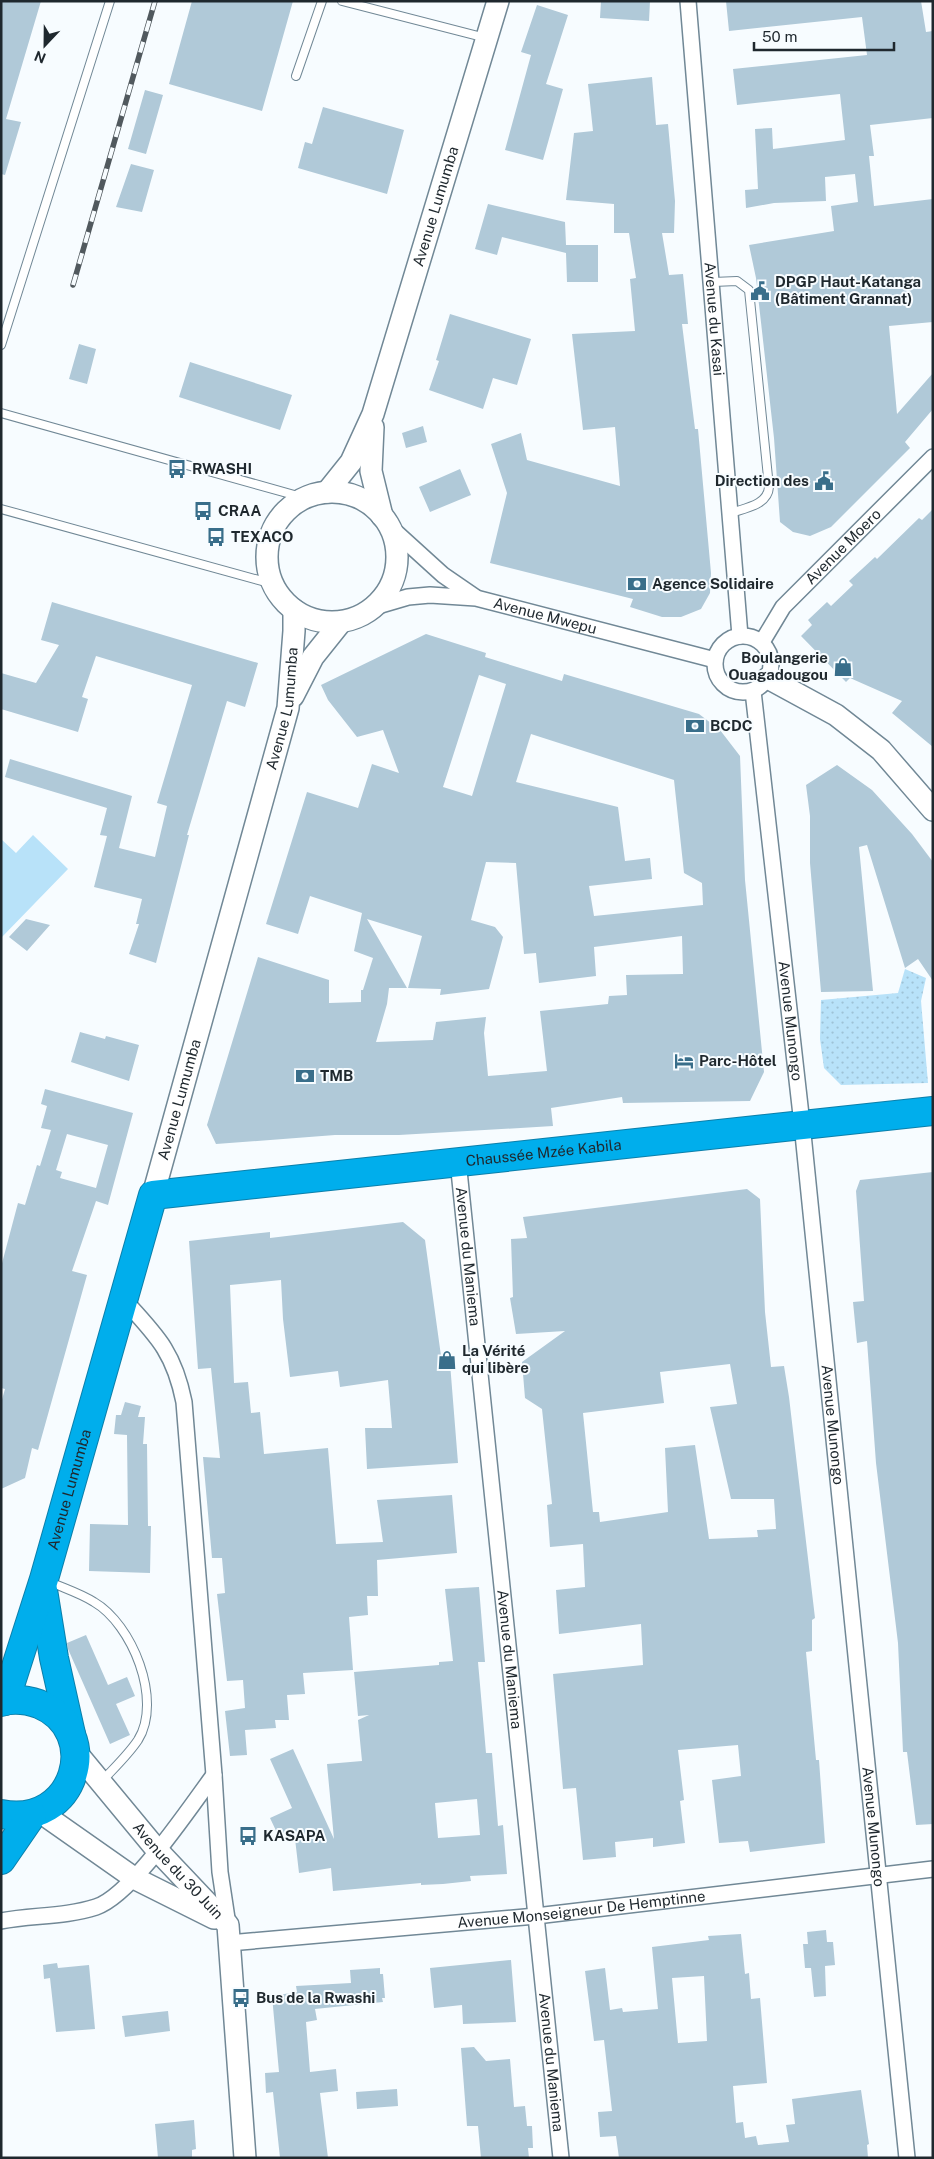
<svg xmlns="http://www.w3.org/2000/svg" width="934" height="2159" font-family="'Public Sans',sans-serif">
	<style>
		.grass { fill: #b8e2f9 }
		.park { fill: url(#park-dots) }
		.building { fill: #b0c9d8; fill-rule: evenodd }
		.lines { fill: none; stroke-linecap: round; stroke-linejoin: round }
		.lane-casing { stroke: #718896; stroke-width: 10 }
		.street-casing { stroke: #718896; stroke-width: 18 }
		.secondary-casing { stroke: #718896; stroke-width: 24 }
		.highway-casing { stroke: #0b7faa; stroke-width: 30 }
		.lane { stroke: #fff; stroke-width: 8 }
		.street { stroke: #fff; stroke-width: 15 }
		.secondary { stroke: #fff; stroke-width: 21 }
		.highway { stroke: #00aeec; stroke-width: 28 }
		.rail-casing { stroke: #51595e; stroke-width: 5.5 }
		.rail { stroke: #f7fcff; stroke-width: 4; stroke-dasharray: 11; stroke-linecap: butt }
		.labels { text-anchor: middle; stroke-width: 4; stroke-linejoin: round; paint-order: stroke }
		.street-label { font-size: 15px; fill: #1f282e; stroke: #f7fcff }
		.poi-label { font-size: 15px; font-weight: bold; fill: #1f282e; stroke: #f7fcff; text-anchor: start }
	</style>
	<defs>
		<pattern id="park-dots" width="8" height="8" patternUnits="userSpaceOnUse" patternTransform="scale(1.25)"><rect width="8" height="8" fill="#b8e2f9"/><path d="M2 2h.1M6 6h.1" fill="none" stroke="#9ec2d6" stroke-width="1.8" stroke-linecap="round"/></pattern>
	</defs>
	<rect width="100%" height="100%" fill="#f7fcff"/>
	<!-- grass -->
	<path class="grass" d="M33,835L68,869L1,938V839L16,853Z"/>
	<!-- park -->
	<path class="park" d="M905,969L926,978L921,1001L928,1083L841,1085L824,1068L820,1039L821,1000L898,993Z"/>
	<!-- building -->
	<path class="building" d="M1,1H41L6,119L21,122L5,175L1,174Z
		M192,1H293L262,111L169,84Z
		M601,1H650L649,21L600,18Z
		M726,1H921L926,32L933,31V118L870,125L874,156H869L874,206L933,199V322L889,326L897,414L933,373V409L905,442L910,448L831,527L810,536L793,532L780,522L774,438L756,278L749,245L834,231L831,206L858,202L855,174L825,177L826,201L774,203L746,208L745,190L758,189L755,129L772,128L773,149L845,140L840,94L737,105L733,69L867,55L862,17L729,31Z
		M537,5L568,15L546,84L563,89L543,160L505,150L531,55L521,52Z
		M652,77L656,125L668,124L675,201L674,233H662L669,275L683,274L688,324H682L695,429H698L711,573L710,593L701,609L681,617H662L630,607L633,599L490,563L507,493L491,444L521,433L527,460L620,486L615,427L583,430L572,334L635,331L630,279L636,278L629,233H614V204L566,200L574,133L593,131L588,84Z
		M145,90L163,95L146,154L128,149Z
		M323,107L404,130L387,194L298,168L305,142L312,144Z
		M131,164L154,170L142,212L116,207Z
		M488,204L565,222L566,245H598V282H567L566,253L502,237L497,255L475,249Z
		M450,314L531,339L517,385L493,378L483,409L429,390L439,361L436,360Z
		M79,344L96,349L87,384L69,379Z
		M190,362L292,395L280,430L179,397Z
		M423,426L427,442L406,448L402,433Z
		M460,469L471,495L430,512L419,487Z
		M933,509V747L892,713L902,701L850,678L846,682L801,636L812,625L808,620L827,602L831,606L853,585L849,581L875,557L877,559L919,518L922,520Z
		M52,602L258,663L245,707L227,701L187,835H189L156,963L129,954L139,924H136L142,899L94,887L107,836L100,835L107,808L5,777L10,759L132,796L119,848L155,857L167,806L157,803L192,685L96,656L82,697L88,699L78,732L1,709V673L36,683L59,645L41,640Z
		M426,634L486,653L485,657L562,681L564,674L699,714L720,730L740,756L745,880L764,1072L750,1101L623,1103L622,1097L551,1108L553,1126L399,1135H335L216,1144L207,1125L258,957L329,980V1003L361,1002V990H363L373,958L354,951L362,913L310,896L298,934L266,924L307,792L358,808L372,764L399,773L383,730L357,737L328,700L321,685ZM479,675L506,684L472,796L443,787ZM531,734L674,780L684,873L702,883L703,905L594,916L589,886L652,879L650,858L625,861L618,807L516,782ZM486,862L516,863L524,954L536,953L539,983L596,976L594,947L682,936L683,974L626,975L627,995L609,996L608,1004L540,1011L547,1071L488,1076L484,1033L486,1017L436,1022L433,1040L376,1042L387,1004L389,988H407L367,919L422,936L408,988L441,989L440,995L489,989L503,937L495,927L471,920Z
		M837,765L872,790L912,834L933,862V981L918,959L905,968L867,845L859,847L873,991L821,992L810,863V816L806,785Z
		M26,919L50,925L27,951L9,937Z
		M80,1032L105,1039L106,1036L139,1045L129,1081L71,1062Z
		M45,1089L133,1113L108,1205L96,1201L72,1271L87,1275L38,1450L32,1448L25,1478L1,1489V1403L5,1389L1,1388V1267L18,1203L25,1205L37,1165L40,1166L51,1130L41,1128L47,1106L41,1104ZM67,1134L108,1145L96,1188L60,1178L62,1172L56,1170Z
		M933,1172V1824L916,1825L907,1752H903L898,1643L876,1463L867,1341L857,1343L853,1302L864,1301L856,1191L860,1180Z
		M747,1189L760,1199L765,1312L771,1367L784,1366L789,1397L815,1618L812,1620V1651L806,1652L816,1760H819L825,1843L750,1852L748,1841L719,1843L712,1780L741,1776L738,1745L678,1750L684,1800L680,1801L685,1843L653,1847V1838L615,1842L616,1857L583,1860L576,1788L563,1789L553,1674L643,1665L641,1624L559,1634L556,1590L585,1587L583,1544L550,1547L547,1505L552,1504L542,1409L525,1398L522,1362L565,1331L516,1334L510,1298L513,1297L511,1239L527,1238L523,1217ZM730,1364L737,1404L710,1407L731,1499H774L776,1529L757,1530L758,1537L709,1539L695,1445L665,1448L668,1512L600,1522L599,1512H593L583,1413L664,1403L660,1372Z
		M403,1222L425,1240L442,1363H450L458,1463L367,1469L365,1428H392L388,1380L340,1387L338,1371L290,1377L283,1319L281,1280L230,1285L234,1383L248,1382L251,1413L260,1412L264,1454L328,1448L336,1544L383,1542L377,1500L452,1495L457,1553L377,1560L378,1596H367L368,1615L349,1617L353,1670L303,1673L305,1694L287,1695L289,1720H275L276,1728L245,1730L247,1755L230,1756L225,1711L245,1708L243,1680L227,1681L217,1594L225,1593L222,1558H212L203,1457L220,1458L211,1368L198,1369L189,1241L270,1232V1238Z
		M125,1402L141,1406L138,1417H145L143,1444H147L148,1526H151L150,1573L89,1571L90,1524L128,1525L127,1435L114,1434L116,1415H121Z
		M479,1587L485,1662H478L486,1753H492L498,1826L503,1825L507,1874L470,1876L471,1881L443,1884L421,1885V1883L333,1891L331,1868L299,1873L294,1830L279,1837L270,1818L292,1808L270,1759L293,1749L334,1839L327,1764L362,1761L358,1720L369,1715L358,1716L354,1672L439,1665V1662L453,1661L445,1589ZM477,1799L480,1835L438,1838L435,1803Z
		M86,1635L108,1685L127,1677L135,1696L116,1704L130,1735L110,1744L68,1649L67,1643Z
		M826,1930L827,1942H833L835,1965L825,1966L826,1996L814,1997L811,1968H805L803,1944H808L807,1932Z
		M741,1934L745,1974L749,1973L751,1999L760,1998L767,2083L733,2086L736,2123L743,2122L745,2138L756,2136L758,2145L789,2142L786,2125L795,2124L792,2099L861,2090L869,2144L867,2145L868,2158H619L616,2136L600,2137L598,2112L612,2111L604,2040L594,2041L585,1971L605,1968L610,2010L622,2008L623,2012L658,2009L652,1947L709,1940L708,1936ZM704,1976L707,2041L678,2043L672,1978Z
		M511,1960L516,2022L463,2024L462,2005L434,2008L430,1968Z
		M57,1963L58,1968L89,1965L95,2029L56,2032L50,1978L44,1979L43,1965Z
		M380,1968V1974H383L385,1998H382L383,2002L315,2009L317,2020L306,2022L310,2072L336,2069L338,2091L320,2093L328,2158H280L273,2092L266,2093L265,2073L279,2072L272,1996L297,1992L296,1986L351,1983L350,1970Z
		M168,2011L170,2031L125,2037L122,2016Z
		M474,2047L486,2061L510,2059L514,2107L525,2106L527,2126H532L533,2148H528L529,2158H481L478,2126H467L461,2048Z
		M397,2089L398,2106L357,2109L356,2092Z
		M194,2120L196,2149L192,2150V2158H158L155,2124Z"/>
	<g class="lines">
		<!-- lane casing -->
		<g class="lane-casing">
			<path id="lane" d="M342,1L486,38
				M296,76L322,1
				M713,282L737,281L749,290L769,487C768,505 745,508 731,513
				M1,345L110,1
				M1,413L305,498
				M1,509L273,584
				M48,1581C63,1588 80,1593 94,1602C132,1624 163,1700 138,1740C128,1755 114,1768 102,1781"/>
		</g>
		<!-- street casing -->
		<g class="street-casing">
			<g id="street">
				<path id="s1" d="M688,1L740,636"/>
				<path d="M389,526L443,575L475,597"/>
				<path id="s2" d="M374,607L408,597L430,595L476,598L715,660"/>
				<circle cx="743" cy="664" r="28"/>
				<path id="s3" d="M762,642L783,607L933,457"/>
				<path id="s4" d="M753,691L802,1124L907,2158"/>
				<path id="s5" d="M458,1161L561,2158"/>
				<path d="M124,1300C157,1336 174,1352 184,1402L214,1775L220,1872L228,1925"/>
				<path d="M1,1921C32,1915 65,1917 96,1907C132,1895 190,1807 214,1775"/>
				<path id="s6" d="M229,1943L536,1916L933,1869"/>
			</g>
		</g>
		<!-- secondary casing -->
		<g class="secondary-casing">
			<g id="secondary">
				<path d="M373,427L371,471L382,516"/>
				<path id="s7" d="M327,492L351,462L373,414L498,1"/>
				<circle cx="332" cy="557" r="65"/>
				<path d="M768,678L836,715L881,750L933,810"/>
				<path d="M293,696L313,657L341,622"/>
				<path id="s8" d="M153,1195L288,708L294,631V610"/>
				<path id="s9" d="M75,1751L157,1850L228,1925L245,2158"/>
				<path d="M40,1812L134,1878L214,1918"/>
			</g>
		</g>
		<!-- highway casing -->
		<g class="highway-casing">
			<g id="highway">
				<path d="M43,1590L54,1658L71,1734"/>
				<path id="s10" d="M5,1701L44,1579L153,1195L933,1111"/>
				<path d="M1,1702C14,1698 27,1700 39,1704C104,1731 76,1829 1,1814"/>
				<path d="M1,1860L32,1815"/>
			</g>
		</g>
		<!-- lane -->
		<use href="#lane" class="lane"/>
		<!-- street -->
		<use href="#street" class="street"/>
		<!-- secondary -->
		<use href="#secondary" class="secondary"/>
		<!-- highway -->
		<use href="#highway" class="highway"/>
		<!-- rail casing -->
		<g class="rail-casing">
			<path id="rail" d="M73,285L155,1"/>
		</g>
		<!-- rail -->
		<use href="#rail" class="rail"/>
	</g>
	<!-- icons -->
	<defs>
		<g id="civic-bare" transform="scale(1.5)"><path d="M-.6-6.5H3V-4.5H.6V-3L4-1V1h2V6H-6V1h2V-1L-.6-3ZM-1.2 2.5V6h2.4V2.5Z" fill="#396e8a" stroke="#f7fcff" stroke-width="2.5" paint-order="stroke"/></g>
		<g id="bus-bare" transform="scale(1.5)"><path d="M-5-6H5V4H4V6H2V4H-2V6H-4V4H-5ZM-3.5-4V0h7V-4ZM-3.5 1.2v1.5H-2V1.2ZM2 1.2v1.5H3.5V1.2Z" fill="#396e8a" stroke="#f7fcff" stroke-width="2.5" paint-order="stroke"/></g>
		<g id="bank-bare" transform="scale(1.5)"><path d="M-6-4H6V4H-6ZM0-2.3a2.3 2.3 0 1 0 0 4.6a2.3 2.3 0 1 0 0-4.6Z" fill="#396e8a" stroke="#f7fcff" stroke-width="2.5" paint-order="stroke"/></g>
		<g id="shop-bare" transform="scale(1.5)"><path d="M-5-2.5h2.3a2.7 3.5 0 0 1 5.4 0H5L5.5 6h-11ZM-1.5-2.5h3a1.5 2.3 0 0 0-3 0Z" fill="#396e8a" stroke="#f7fcff" stroke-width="2.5" paint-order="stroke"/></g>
		<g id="hotel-bare" transform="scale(1.5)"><path d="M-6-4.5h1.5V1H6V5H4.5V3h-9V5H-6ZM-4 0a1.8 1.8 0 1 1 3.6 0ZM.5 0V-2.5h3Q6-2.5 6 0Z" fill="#396e8a" stroke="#f7fcff" stroke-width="2.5" paint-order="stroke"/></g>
	</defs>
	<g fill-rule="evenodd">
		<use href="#civic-bare" x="760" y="291"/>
		<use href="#bus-bare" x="177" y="469"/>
		<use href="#civic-bare" x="824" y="481"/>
		<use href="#bus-bare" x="203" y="511"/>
		<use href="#bus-bare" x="216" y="537"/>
		<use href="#bank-bare" x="637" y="584"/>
		<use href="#shop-bare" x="843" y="667"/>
		<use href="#bank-bare" x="695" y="726"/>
		<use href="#hotel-bare" x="684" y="1061"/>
		<use href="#bank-bare" x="305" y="1076"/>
		<use href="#shop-bare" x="447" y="1360"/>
		<use href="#bus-bare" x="248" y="1836"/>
		<use href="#bus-bare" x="241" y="1998"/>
	</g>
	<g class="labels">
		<!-- street labels -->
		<g class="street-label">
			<text dy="5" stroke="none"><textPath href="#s7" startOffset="308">Avenue Lumumba</textPath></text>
			<text dy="5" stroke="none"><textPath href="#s1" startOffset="319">Avenue du Kasai</textPath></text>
			<text dy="5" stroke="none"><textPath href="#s3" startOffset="126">Avenue Moero</textPath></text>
			<text dy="5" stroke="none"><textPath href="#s2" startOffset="175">Avenue Mwepu</textPath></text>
			<text dy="5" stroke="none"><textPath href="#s8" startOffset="504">Avenue Lumumba</textPath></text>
			<text dy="5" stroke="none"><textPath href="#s4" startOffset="332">Avenue Munongo</textPath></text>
			<text dy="5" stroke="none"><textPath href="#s8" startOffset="99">Avenue Lumumba</textPath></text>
			<text dy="5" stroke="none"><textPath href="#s10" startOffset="920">Chaussée Mzée Kabila</textPath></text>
			<text dy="5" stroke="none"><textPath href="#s5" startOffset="96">Avenue du Maniema</textPath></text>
			<text dy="5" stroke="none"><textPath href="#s4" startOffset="738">Avenue Munongo</textPath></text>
			<text dy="5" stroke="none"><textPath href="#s10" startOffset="221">Avenue Lumumba</textPath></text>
			<text dy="5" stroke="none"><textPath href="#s5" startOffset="501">Avenue du Maniema</textPath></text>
			<text dy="5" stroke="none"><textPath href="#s4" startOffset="1142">Avenue Munongo</textPath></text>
			<text dy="5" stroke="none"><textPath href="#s9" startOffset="158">Avenue du 30 Juin</textPath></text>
			<text dy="5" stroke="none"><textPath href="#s6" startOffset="354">Avenue Monseigneur De Hemptinne</textPath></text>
			<text dy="5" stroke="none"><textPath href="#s5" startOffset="906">Avenue du Maniema</textPath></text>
		</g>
		<!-- poi labels -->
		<g class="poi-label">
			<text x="775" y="287">DPGP Haut-Katanga<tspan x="775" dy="17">(Bâtiment Grannat)</tspan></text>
			<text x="192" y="474">RWASHI</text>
			<text x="809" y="486" text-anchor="end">Direction des</text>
			<text x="218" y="516">CRAA</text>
			<text x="231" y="542">TEXACO</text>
			<text x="652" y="589">Agence Solidaire</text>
			<text x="828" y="663" text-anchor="end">Boulangerie<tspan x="828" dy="17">Ouagadougou</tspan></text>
			<text x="710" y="731">BCDC</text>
			<text x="699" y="1066">Parc-Hôtel</text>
			<text x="320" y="1081">TMB</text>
			<text x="462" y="1356">La Vérité<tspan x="462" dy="17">qui libère</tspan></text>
			<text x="263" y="1841">KASAPA</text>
			<text x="256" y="2003">Bus de la Rwashi</text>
		</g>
	</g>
	<!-- border -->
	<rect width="934" height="2159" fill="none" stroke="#1f282e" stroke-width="5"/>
	<!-- north arrow -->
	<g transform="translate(45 45) rotate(202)" stroke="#f7fcff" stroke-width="4" paint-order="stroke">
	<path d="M0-4L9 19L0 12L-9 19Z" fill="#1f282e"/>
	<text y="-8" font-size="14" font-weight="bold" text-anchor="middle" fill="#1f282e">N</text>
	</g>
	<!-- scale -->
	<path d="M754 42v8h140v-8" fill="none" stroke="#1f282e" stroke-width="2.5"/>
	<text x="762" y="42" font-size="15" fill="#1f282e" stroke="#f7fcff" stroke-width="4" paint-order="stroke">50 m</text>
</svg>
